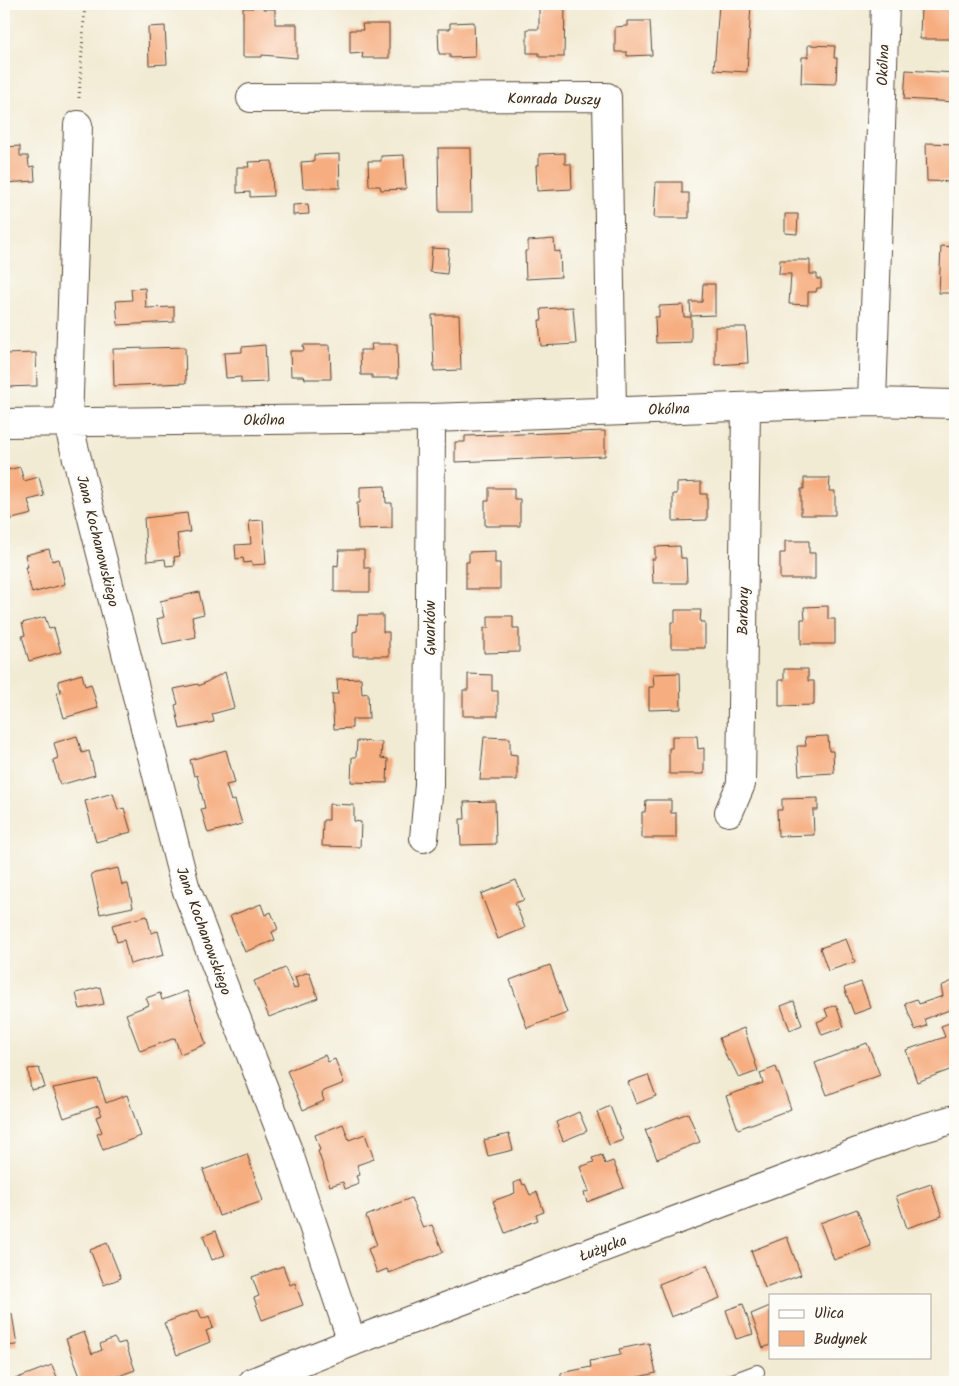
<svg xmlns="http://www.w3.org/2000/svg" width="959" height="1386" font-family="Kalam,sans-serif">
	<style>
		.building { fill: #f6ae81 }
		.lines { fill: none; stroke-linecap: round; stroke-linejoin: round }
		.service-casing { stroke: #564739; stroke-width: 16 }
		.minor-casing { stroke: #564739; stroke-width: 30 }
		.secondary-casing { stroke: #564739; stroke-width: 30 }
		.path { stroke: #564739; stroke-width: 3; stroke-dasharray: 1 4; stroke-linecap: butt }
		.service { stroke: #fff; stroke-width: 14 }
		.minor { stroke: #fff; stroke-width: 28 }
		.secondary { stroke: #fff; stroke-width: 28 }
		.labels { text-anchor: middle; stroke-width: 5; stroke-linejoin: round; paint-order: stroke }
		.street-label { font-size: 15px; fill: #3b2a1e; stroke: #fdfcf7 }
	</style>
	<rect width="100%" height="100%" fill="#fdfcf7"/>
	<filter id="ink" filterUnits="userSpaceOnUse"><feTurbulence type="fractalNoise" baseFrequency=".02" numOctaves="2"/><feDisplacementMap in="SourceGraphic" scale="10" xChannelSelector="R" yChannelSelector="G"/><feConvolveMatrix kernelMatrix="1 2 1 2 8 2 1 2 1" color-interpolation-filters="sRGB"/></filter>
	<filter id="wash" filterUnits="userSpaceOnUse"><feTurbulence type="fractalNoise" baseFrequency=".0096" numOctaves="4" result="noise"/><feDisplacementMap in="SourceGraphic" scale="20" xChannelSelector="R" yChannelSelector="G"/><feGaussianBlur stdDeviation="1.12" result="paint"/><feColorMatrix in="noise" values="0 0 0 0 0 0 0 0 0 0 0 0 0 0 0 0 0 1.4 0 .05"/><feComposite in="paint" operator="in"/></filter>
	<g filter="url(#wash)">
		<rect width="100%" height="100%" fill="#f2ebd4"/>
		<g id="blocks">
			<!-- building -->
			<path class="building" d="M253,4H264L263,9H275V24H297V58L262,55V57H243V8H253Z
				M539,4H565L564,57H539V53H527V29H539Z
				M719,4H751L747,72L714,70Z
				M790,4H823V6H790Z
				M921,5L954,6V39H920Z
				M627,21H650L652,55L627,56V52H615V27L627,26Z
				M474,22L475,57L450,58V54H439L438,29H450V23Z
				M362,24H389V58H362L363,53L350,54V30H363Z
				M165,26L167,64L149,65L148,27Z
				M808,45L835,46L834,58H837L836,84L801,83L802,57H808Z
				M906,70L955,73V102L904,99Z
				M926,143L955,144V182L927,181Z
				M20,146V156H28L29,167L34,166L35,181L4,183V147Z
				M438,148H471L472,212H439Z
				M565,153V164H571L572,189L537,191L536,165H539V154Z
				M339,154L340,188H303L301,162L314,161V155Z
				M404,155L406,189L381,190L380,186H369L368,161H381V156Z
				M272,161L273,196L250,197V192L237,193V167H249L248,162Z
				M656,182H682V193H689V218H654Z
				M308,204L309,214L293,215V205Z
				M785,214H798L797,234L785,233Z
				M554,239L555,252L560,251L561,277L526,279L525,251H528V241Z
				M941,246L955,247V293H939Z
				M432,248L449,249L447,274L430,272Z
				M780,260H810V274H817V279H821V288H817L816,292H808V305L789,304L791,274H779Z
				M703,284H715V315L691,316L690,302H702Z
				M145,288L146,308L174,307V322L118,325L116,301L132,300L131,289Z
				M683,305L684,317H691V342L656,343L655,317H659V306Z
				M573,307L576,344L541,346L539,320H542L541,309Z
				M432,315H459L461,370L434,371Z
				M715,327H746L748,363L715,365Z
				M371,344H397L398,378H372V375H361L360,350H372Z
				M265,345L267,382L241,383V377L226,378L224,353L242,352V347Z
				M303,345H330L331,379H305L304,376H291L290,351H304Z
				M185,347L186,383L114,386L113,349Z
				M36,353L37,386L4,387V354Z
				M605,431V456L455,462V442H465V436Z
				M20,467L24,481L39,477L44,496L28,500L32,514L4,521V471Z
				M804,478H830L829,491H835V515H801V489H804Z
				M701,482V494H707V520L673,521V494H677V483Z
				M385,486L386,503H392V528L358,529L357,503H360V487Z
				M489,488H514V499H520V526H485V501H489Z
				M187,513L190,532L177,534L180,556L174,557L175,565L166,566L165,559L147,561L144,518Z
				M263,520L266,564L252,565V562L244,563L243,558L236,559L235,545L251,544L249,521Z
				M785,541H809V553H815V579H780V553H785Z
				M680,546L681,558H686L687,583H653L652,559H655V547Z
				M49,549L52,561L59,559L65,584L32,593L25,567H28L25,555Z
				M339,550H364V568H370V592H334V565L338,566Z
				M495,551V563H500V589H466V562H469V552Z
				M199,592L204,614L192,617L196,637L163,644L157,619L164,617L160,601Z
				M828,606V619H835V644H801V619H805L804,607Z
				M675,610H701L700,622H705V648H671V622H675Z
				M358,615H383V632H389V656H353V632L357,631Z
				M488,616H513V628H519V652L484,653V628H488Z
				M45,617L49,629L54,628L61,652L29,661L22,636L25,635L22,623Z
				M784,669H808V681H814V705L779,706V680H784Z
				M225,672L234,708L212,714L214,722L180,729L175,705L178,704L174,689L198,684L199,686Z
				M680,673L681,709L649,710V687H654L653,674Z
				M82,674L85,686L91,684L98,708L64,718L57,693L61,692L58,681Z
				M468,674L492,675V691H498V716H463V690H468Z
				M361,678L362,694L368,693L369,719H352V728L334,729L332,694H338L337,679Z
				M77,736L82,753L89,751L95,775L60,785L53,760L58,758L54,743Z
				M672,736H697L698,749L704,748V774H669V748H672Z
				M828,736L829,751H833L834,773L799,775L797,746H806L805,737Z
				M484,737L510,738V754L517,755V780H480Z
				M357,741L382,742L381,758L388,759L387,783L351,782L352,757H356Z
				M226,750L235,783L226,785L231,801L235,800L242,824L208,833L201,809L205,808L197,775L194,776L190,760Z
				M113,793L118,810L124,808L131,832L96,842L85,801Z
				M818,798V810H813L814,835L778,836L777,810H782V799Z
				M646,800H671V813H676V838H642V812H645Z
				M495,801L496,844L461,845L460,819H465L464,802Z
				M329,804L354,805V821L361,822L360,847L322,846L323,820H329Z
				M118,868L122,885L128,884L133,907L100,914L91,874Z
				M516,880L524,900L515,903L525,928L498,939L481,894Z
				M261,904L265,915L271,912L278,929L272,932L275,940L245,952L230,916Z
				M147,916L151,933L158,931L164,955L130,964L124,940L117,942L112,925Z
				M846,939L855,962L828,971L820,948Z
				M550,965L567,1013L527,1028L510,980Z
				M285,968L294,989L298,987L295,977L309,972L318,998L269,1017L254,981Z
				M955,980V1008L925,1019L927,1026L915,1030L905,1003L917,999L919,1004L943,996L941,986Z
				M861,982L871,1008L854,1014L844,988Z
				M100,987L104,1004L80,1009L76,993Z
				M187,991L206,1044L180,1054L175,1038L140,1051L126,1014L149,1005L146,998L160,993L162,1000Z
				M794,1001L802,1025L790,1030L781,1006Z
				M836,1005L844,1027L822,1035L817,1022L828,1017L825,1009Z
				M955,1021V1068L917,1082L906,1050L945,1037L941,1026Z
				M744,1028L758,1071L739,1078L730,1060L728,1061L719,1038Z
				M867,1043L880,1075L827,1095L815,1063Z
				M325,1055L328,1062L335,1059L344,1083L324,1091L322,1094L324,1101L303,1110L287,1071Z
				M776,1067L791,1109L738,1129L726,1096L763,1083L760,1073Z
				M39,1068L45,1087L31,1090L28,1069Z
				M648,1075L656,1096L636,1104L628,1082Z
				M98,1079L106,1103L127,1095L141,1136L103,1150L97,1134L102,1132L96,1117L102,1115L98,1106L64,1118L53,1088Z
				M610,1106L623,1140L609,1145L597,1112Z
				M579,1112L587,1131L563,1141L556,1122Z
				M688,1113L700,1142L657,1159L645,1130Z
				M343,1124L349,1140L365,1134L374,1159L357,1165L360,1175L356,1176L359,1184L345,1189L343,1182L330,1186L318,1151L320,1150L315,1135Z
				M509,1134L513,1150L488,1156L484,1140Z
				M247,1154L263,1201L219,1216L203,1170Z
				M602,1155L605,1164L613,1161L624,1188L587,1202L584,1193L589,1191L580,1167L594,1162L592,1158Z
				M521,1180L523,1185L525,1184L530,1195L537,1192L544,1212L536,1215L538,1220L505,1233L493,1201L515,1193L514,1183Z
				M931,1184L942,1216L907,1228L896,1196Z
				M411,1198L423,1228L432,1225L443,1252L389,1273L387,1269L377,1273L368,1249L377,1245L366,1216Z
				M857,1209L871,1246L834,1260L820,1223Z
				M216,1231L225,1255L212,1260L203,1236Z
				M787,1237L801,1275L765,1288L751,1251Z
				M107,1243L121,1278L104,1285L90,1250Z
				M707,1265L720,1298L671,1317L659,1284Z
				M283,1266L290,1285L295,1283L303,1305L262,1320L254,1298L259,1296L252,1277Z
				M743,1304L753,1334L736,1339L726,1310Z
				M770,1306V1345L763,1348L751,1314Z
				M198,1310L202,1319L209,1316L213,1328L206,1331L210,1342L177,1355L164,1323Z
				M12,1314L17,1345L4,1346V1315Z
				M84,1332L92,1354L102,1350L100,1344L114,1338L118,1344L125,1342L135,1370L102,1382H82L66,1339Z
				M649,1343L656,1373L634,1378L635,1382H538L561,1377V1373L591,1367L590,1361L621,1355L619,1349Z
				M52,1365L59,1382H16L15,1379Z"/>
		</g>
	</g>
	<g filter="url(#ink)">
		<use href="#blocks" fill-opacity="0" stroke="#564739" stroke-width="1"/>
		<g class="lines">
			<!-- service casing -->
			<g class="service-casing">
				<path id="service" d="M730,1382L757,1372"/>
			</g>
			<!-- minor casing -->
			<g class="minor-casing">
				<path id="minor" d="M251,98L607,97L612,411
					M78,125L68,423L185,886L287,1148L352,1342
					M872,402L955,404
					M4,423L431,418L872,402L885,4
					M729,812L741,784L746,407
					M424,838L429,785L431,418"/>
			</g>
			<!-- secondary casing -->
			<g class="secondary-casing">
				<path id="secondary" d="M253,1382L352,1342L916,1130L955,1119"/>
			</g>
			<!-- path -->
			<path class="path" d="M79,98L85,4"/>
			<!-- service -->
			<use href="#service" class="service"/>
			<!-- minor -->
			<use href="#minor" class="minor"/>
			<!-- secondary -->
			<use href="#secondary" class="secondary"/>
		</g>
	</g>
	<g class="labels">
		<!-- street labels -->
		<g class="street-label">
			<text transform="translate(883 65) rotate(-88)" y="5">Okólna</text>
			<text transform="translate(554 99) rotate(1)" y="5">Konrada Duszy</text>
			<text transform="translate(669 409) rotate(-2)" y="5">Okólna</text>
			<text transform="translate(264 420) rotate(-1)" y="5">Okólna</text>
			<text transform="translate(98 541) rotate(76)" y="5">Jana Kochanowskiego</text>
			<text transform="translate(743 611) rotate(-89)" y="5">Barbary</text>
			<text transform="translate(430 628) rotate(-90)" y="5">Gwarków</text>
			<text transform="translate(204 931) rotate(70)" y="5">Jana Kochanowskiego</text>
			<text transform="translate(603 1248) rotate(-21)" y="5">Łużycka</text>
		</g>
	</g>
	<!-- margin -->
	<rect width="959" height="1386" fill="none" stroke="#fdfcf7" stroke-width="20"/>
	<!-- legend -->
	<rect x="769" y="1294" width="162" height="65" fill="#fdfcf7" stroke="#afa8a0"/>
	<rect x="779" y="1310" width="25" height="8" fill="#ffffff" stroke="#afa8a0"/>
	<text x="814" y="1318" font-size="15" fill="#3b2a1e">Ulica</text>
	<rect x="779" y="1331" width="25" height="15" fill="#f6ae81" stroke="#afa8a0"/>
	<text x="814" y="1344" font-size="15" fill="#3b2a1e">Budynek</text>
</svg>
